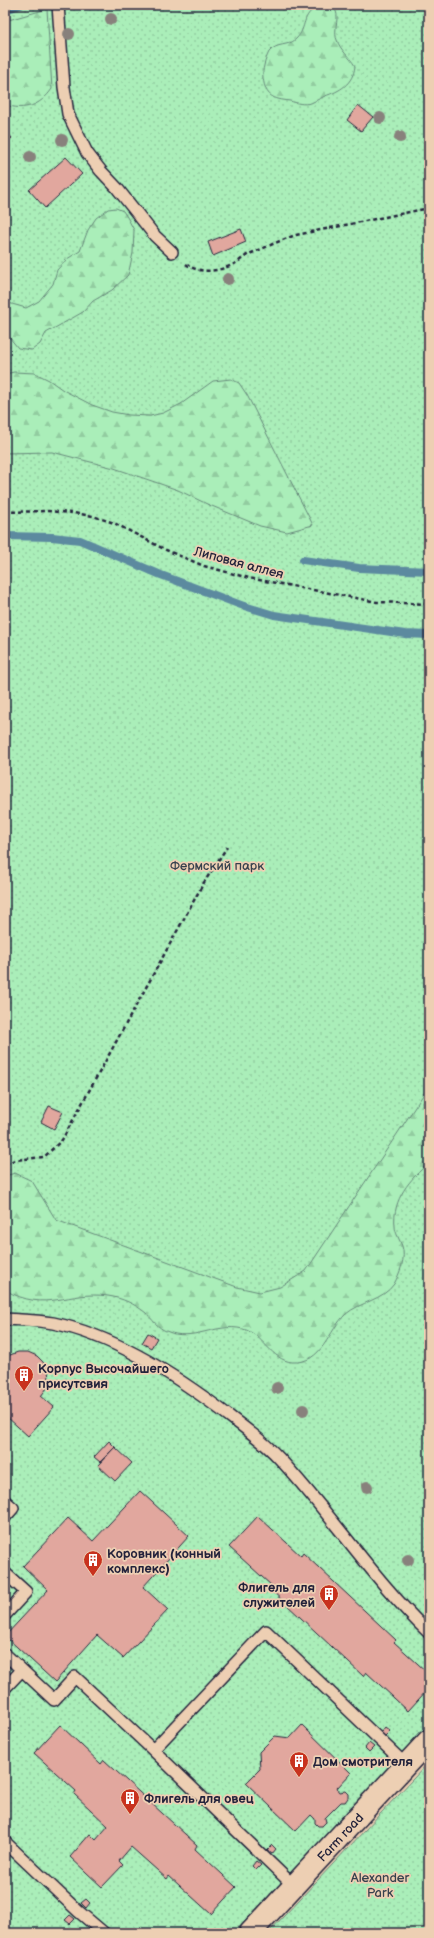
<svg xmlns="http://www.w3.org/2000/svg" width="434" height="1938" font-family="'Balsamiq Sans',sans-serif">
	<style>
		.grass { fill: url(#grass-dots); stroke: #66887a }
		.forest { fill: url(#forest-firs); stroke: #66887a }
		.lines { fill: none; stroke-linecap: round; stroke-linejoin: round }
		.stream { stroke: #5c8a9f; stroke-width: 8 }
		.building { fill: #e1a79e; stroke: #22223b }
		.lane-casing { stroke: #22223b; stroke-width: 14 }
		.street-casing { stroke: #22223b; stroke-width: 24 }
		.path { stroke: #22223b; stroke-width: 2.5; stroke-dasharray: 4 3; stroke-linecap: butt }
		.lane { stroke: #edcfb3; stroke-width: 11 }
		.street { stroke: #edcfb3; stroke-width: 21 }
		.tree { fill: #88817b }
		.labels { text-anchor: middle; stroke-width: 3.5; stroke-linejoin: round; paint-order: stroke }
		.street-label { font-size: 13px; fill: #22223b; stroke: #edcfb3 }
		.park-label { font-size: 13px; fill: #36414e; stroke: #edcfb3 }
		.poi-label { font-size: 13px; font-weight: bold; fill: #22223b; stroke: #edcfb3; text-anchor: start }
	</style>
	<defs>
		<pattern id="grass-dots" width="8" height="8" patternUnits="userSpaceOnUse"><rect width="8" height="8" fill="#aaeeb9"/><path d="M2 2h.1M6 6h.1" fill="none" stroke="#92cca0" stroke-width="1.8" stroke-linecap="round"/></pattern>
		<pattern id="forest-firs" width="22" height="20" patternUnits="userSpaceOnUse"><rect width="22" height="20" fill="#aaeeb9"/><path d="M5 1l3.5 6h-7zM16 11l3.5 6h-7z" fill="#92cca0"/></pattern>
	</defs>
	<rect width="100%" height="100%" fill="#edcfb3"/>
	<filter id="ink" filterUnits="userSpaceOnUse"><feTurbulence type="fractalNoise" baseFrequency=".025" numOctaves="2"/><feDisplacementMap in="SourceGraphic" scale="8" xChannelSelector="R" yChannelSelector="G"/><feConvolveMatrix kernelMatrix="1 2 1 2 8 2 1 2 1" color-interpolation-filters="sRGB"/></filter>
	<g filter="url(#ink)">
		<!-- grass -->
		<path class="grass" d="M5,5H429V1726L234,1933H5Z
			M429,1762V1933H268Z"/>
		<!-- forest -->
		<path class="forest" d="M319,6C349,3 331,27 337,40C340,50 350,57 355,66C353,84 340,91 325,96C320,98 316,101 311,103C303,105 297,103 290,101C273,99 266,97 263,78C262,70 265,60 269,52C277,42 288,47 296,39C308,27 300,15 319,6Z
			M47,9L52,89C40,106 25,111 5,105V21Z
			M116,208L123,211L127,217L134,230L133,253L128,275L112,290L93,301L83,312L46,333L40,344L32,350L18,348L5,332V302L26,308L39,301L53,284L57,270L67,259L80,251L88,230L96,218L108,209Z
			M14,372L35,373L49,380L63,390L92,405L112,412L129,415L150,416L163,413L181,404L213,381L231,379L239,383L247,395L313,525L287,532L260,526L207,504L178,490L114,468L52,452L5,453V374Z
			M429,1086V1163C410,1179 392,1199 395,1226C395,1233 400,1240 402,1246C406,1258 400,1273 394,1284C383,1300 360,1302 346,1314C328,1330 323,1364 292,1362C271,1360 263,1334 243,1329C215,1322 193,1343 166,1331C158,1328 152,1319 146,1313C135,1304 122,1298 108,1296C67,1290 47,1314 5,1290V1176L15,1173L32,1181L56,1220L237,1287L260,1292L280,1287L306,1271Z"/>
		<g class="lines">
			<!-- stream -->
			<path class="stream" d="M5,10L20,5
				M5,536L52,537L80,540L161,575L241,605L274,615L405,634L429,635
				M303,560L359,568L429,571"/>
		</g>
		<!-- building -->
		<path class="building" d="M358,105L373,117L361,131L347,120Z
			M5,130L12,138L5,144Z
			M66,157L82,174L45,208L29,190Z
			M241,229L246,242L213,256L208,242Z
			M49,1106L63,1112L54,1129L41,1122Z
			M148,1333L157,1338L151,1348L142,1343Z
			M18,1352H28L37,1356L43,1362L48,1370L49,1379L47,1388L41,1396L54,1407L28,1436L7,1417L5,1418V1360L10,1355Z
			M109,1441L115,1447L100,1462L94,1457Z
			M115,1447L132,1463L115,1481L98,1465Z
			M140,1491L189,1536L143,1587L168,1610L123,1658L97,1635L55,1682L5,1636L48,1590L23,1566L68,1518L93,1541Z
			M258,1516L301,1556L303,1553L396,1640L394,1642L429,1674V1688L408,1711L366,1672L363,1676L270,1589L272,1586L229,1547Z
			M60,1725L101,1764L104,1760L197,1845L195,1849L236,1887L211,1914L169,1876L167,1879L131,1847L119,1861L123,1865L102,1887L70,1857L90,1834L96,1840L108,1826L74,1794L76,1791L34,1753Z
			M302,1725L351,1773L337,1788L340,1792L345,1791L348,1794V1798L345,1802H341L325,1818L326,1822L322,1826H318L315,1823V1819L311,1815L296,1831L246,1783L260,1769L259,1752L275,1736L290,1738Z
			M385,1727L390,1731L385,1736L381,1732Z
			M369,1743L374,1747L369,1752L365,1748Z
			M272,1845L276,1849L272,1854L267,1850Z
			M256,1861L261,1865L256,1870L252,1866Z
			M86,1899L90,1903L86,1908L81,1903Z
			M70,1915L75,1919L70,1924L65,1920Z"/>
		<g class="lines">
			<!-- lane casing -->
			<g class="lane-casing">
				<path id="lane" d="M58,5L64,87L68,114L87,153L101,171L117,188L155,236L172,252
					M5,1319C21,1320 38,1320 53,1323C117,1336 183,1380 233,1419C249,1431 266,1444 279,1458C332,1515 373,1579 429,1633
					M5,1501L13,1508L5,1517
					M5,1573L26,1592L5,1615
					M5,1654L22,1670
					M5,1688L22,1670L54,1700L75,1677L153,1750
					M5,1842L78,1911L104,1933
					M294,1886L153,1750L266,1631L406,1765"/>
			</g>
			<!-- street casing -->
			<g class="street-casing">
				<path id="street" d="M250,1933L429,1740"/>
			</g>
			<!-- path -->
			<path class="path" d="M186,264C200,275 222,271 236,263C241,260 245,256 249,254C265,248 280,240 296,235L429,208
				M5,512L46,511L73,513L93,516L114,523L166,550L204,566L249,578L377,602L429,604
				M5,1164L15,1160L44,1157L62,1140L203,884L227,847"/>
			<!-- lane -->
			<use href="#lane" class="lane"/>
			<!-- street -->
			<use href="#street" class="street"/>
		</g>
		<!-- trees -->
		<g class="tree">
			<circle cx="111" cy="19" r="6"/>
			<circle cx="69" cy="34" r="6"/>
			<circle cx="380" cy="118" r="6"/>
			<circle cx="400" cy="137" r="6"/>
			<circle cx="62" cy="140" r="6"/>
			<circle cx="30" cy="157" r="6"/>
			<circle cx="228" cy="279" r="6"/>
			<circle cx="277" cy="1388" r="6"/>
			<circle cx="303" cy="1410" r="6"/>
			<circle cx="367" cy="1487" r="6"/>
			<circle cx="408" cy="1560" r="6"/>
		</g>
	</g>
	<!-- icons -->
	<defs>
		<g id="building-pin" transform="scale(1)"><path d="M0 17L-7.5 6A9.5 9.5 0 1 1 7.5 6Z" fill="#c8321e" stroke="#edcfb3"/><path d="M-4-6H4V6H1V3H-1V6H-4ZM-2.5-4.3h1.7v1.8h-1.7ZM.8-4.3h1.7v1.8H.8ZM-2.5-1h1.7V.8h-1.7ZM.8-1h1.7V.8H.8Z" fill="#fff"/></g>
	</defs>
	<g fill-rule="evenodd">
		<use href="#building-pin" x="24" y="1375"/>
		<use href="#building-pin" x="93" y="1560"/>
		<use href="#building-pin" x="329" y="1594"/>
		<use href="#building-pin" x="299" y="1761"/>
		<use href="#building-pin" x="130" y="1798"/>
	</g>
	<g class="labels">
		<!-- street labels -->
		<g class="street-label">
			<text transform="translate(239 562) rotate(15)" y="5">Липовая аллея</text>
			<text transform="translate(340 1837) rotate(-47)" y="5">Farm road</text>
		</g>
		<!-- park labels -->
		<g class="park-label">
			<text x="217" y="870">Фермский парк</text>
			<text x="380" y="1882">Alexander<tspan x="380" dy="15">Park</tspan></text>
		</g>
		<!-- poi labels -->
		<g class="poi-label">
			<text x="38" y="1373">Корпус Высочайшего<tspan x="38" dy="15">присутсвия</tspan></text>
			<text x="107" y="1558">Коровник (конный<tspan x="107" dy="15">комплекс)</tspan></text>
			<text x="315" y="1592" text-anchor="end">Флигель для<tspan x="315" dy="15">служителей</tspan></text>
			<text x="313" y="1766">Дом смотрителя</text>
			<text x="144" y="1803">Флигель для овец</text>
		</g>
	</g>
	<!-- margin -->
	<rect width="434" height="1938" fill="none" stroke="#edcfb3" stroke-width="20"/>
	<rect x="10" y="10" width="414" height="1918" fill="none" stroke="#22223b" stroke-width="1.5" filter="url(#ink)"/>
</svg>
